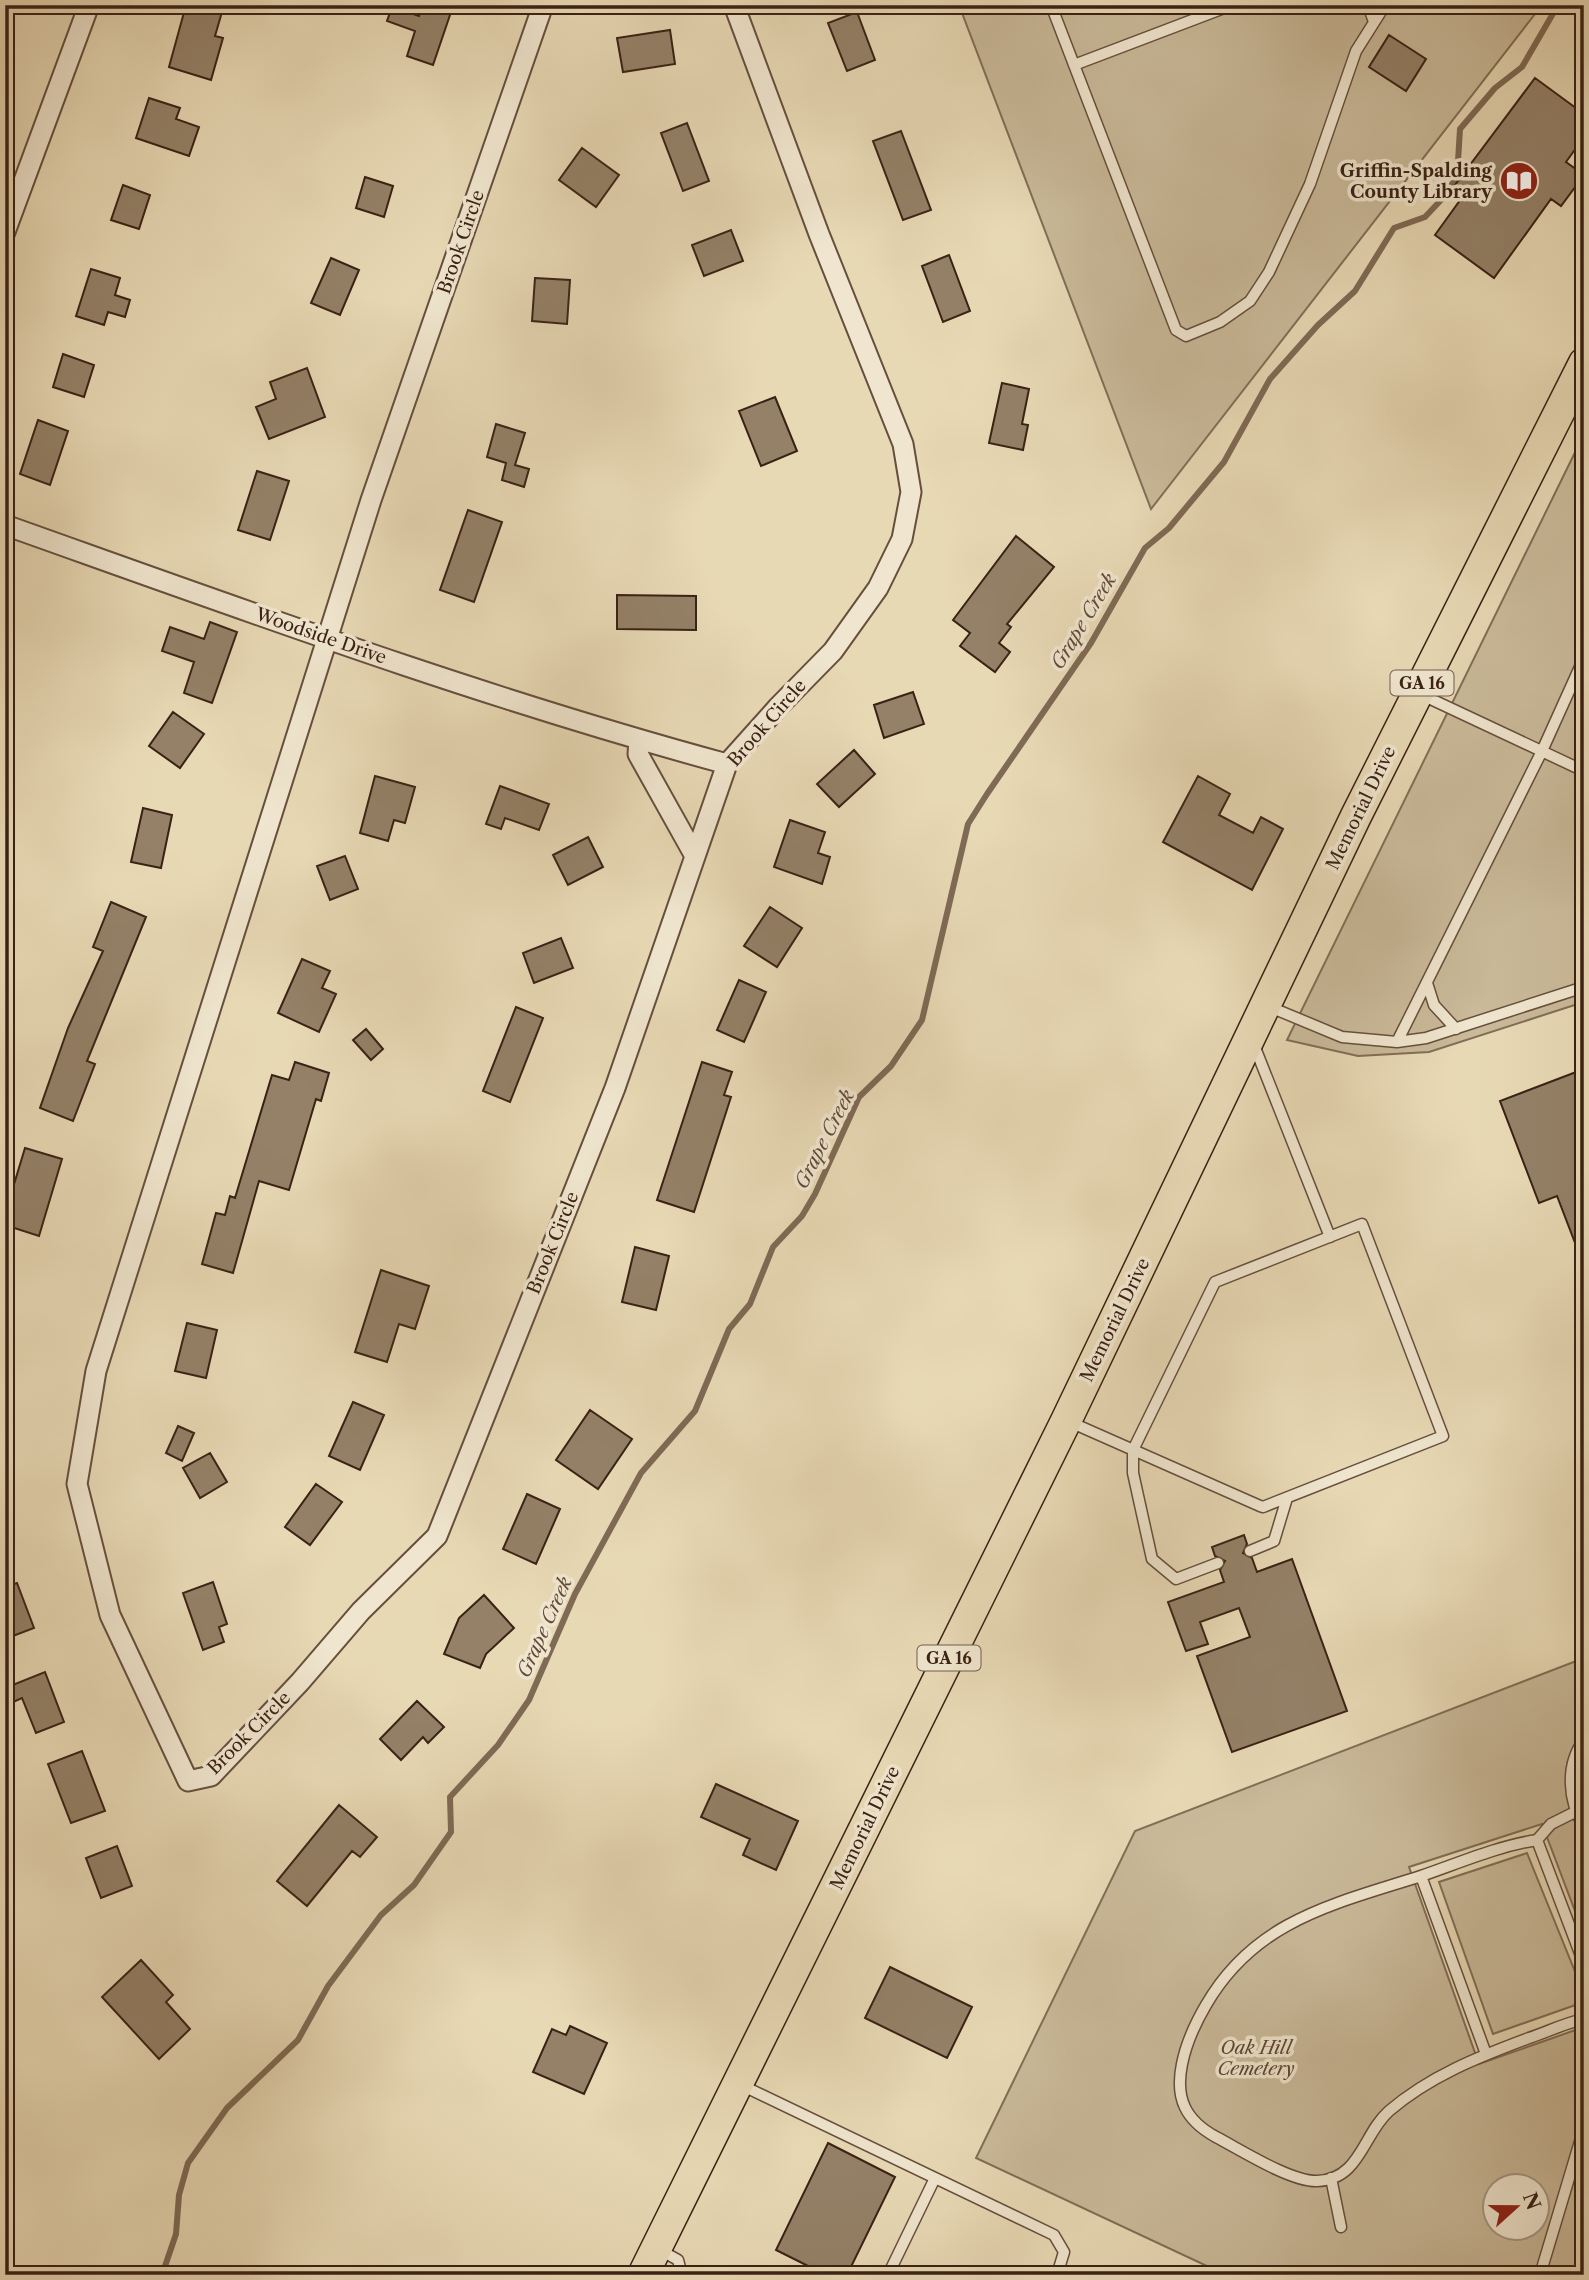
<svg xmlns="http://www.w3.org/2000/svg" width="1589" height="2280" font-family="'Libre Caslon Text',serif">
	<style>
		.green { fill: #caba9a; stroke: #826e58; stroke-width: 2; fill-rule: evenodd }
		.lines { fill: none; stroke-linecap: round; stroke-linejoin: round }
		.stream { stroke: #7f6a55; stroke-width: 6 }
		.building { fill: #948168; stroke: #3a2115; stroke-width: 2 }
		.service-casing { stroke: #664f3d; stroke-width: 13 }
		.minor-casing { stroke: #664f3d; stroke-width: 23 }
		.primary-casing { stroke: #3a2115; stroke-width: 33 }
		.service { stroke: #f0e6cf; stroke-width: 10 }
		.minor { stroke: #f0e6cf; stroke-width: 19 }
		.primary { stroke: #e8d9b5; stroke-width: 30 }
		.labels { text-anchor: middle; stroke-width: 7; stroke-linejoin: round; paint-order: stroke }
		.shield { fill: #f0e6cf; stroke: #715c4d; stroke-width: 2 }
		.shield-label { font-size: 16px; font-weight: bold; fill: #3a2115 }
		.poi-label { font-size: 18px; font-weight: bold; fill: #3a2115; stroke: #f0e6cf; text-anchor: end }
		.street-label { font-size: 18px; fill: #3a2115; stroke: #f0e6cf }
		.park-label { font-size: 18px; font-style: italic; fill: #5e4736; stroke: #f0e6cf }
		.water-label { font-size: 19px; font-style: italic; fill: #624b3a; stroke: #f0e6cf }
	</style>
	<rect width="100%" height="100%" fill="#e8d9b5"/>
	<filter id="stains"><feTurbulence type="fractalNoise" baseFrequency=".00286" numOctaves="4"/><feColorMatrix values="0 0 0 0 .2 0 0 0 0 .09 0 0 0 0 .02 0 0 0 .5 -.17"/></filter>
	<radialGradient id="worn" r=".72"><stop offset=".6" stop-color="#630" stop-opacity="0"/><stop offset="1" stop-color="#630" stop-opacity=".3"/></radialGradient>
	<!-- green -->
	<path class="green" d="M959,5H1542L1151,509Z
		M1584,434V1002L1429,1052L1358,1056L1287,1040Z
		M1584,1658V1935L1542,1824L1409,1867L1479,2064L1584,2027V2275H1226L976,2158L1135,1831ZM1494,2186H1536V2228H1494Z
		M1527,1853L1584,1994V2002L1493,2034L1439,1882Z"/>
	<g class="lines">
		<!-- stream -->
		<path class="stream" d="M162,2275L176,2234L179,2195L188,2163L227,2108L298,2040L328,1986L381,1915L414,1885L451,1832L450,1797L498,1745L529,1700L575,1594L641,1473L695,1411L729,1329L750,1304L773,1247L802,1216L815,1194L859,1097L891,1066L922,1020L968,824L987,794L1091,643L1145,548L1169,528L1224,462L1270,379L1318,325L1355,291L1394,228L1425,217L1441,200L1457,177L1460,129L1495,88L1522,67L1558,5"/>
	</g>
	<!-- building -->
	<path class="building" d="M186,5H224L215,36L223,38L211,80L169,67Z
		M423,5L451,12L433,65L407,56L415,31L387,21L392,7L419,16Z
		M857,12L875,60L847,71L828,23Z
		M670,30L675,64L623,72L617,38Z
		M1389,35L1426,59L1406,91L1369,67Z
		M1535,78L1584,114V137L1566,162L1584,175L1561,206L1551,199L1494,278L1435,235L1463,196L1452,189Z
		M149,98L180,108L176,119L199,127L189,156L136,138Z
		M687,123L709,181L683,191L661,133Z
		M901,131L931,210L903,220L873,141Z
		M582,148L619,175L596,207L559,180Z
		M365,177L393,186L384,217L356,208Z
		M123,185L150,195L139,229L111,220Z
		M731,230L743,261L704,276L692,245Z
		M949,255L970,311L943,322L922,266Z
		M331,258L359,270L340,315L311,303Z
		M91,269L120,278L115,295L130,300L125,317L108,312L104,325L76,316Z
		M535,278L570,280L567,324L532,321Z
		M63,354L94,365L84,397L53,387Z
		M307,368L325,417L269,439L256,407L276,399L270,382Z
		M1002,383L1029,389L1022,424L1028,425L1023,450L989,443Z
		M775,397L797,451L761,466L739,411Z
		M38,420L68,431L50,485L20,474Z
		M496,424L525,433L515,465L529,469L524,487L502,480L506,463L487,457Z
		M257,471L289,481L270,540L238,530Z
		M468,510L502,522L474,602L440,590Z
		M1016,536L1054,567L1007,624L1011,627L999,643L1010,652L995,672L960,646L970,633L953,620Z
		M617,595L696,596V630L617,629Z
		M210,622L237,632L212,703L184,693L194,662L162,651L170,627L204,639Z
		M913,692L924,724L884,738L874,705Z
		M173,712L204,734L180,768L149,746Z
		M854,750L875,774L839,807L817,784Z
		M375,776L415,787L405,823L394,820L388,841L360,833Z
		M1198,776L1230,794L1219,815L1253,833L1261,817L1283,829L1252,890L1163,842Z
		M500,786L549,804L539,830L505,818L501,829L486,824Z
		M143,808L172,815L161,868L131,862Z
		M790,820L825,832L818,853L830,857L822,884L774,867Z
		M588,837L603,867L568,885L553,855Z
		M345,856L358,889L330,900L317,866Z
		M111,902L146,917L87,1061L95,1064L73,1121L40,1108L68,1028L103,951L93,947Z
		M770,907L802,928L777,967L744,946Z
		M561,938L573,968L534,983L523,953Z
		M302,959L330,971L322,988L336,994L319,1032L278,1013Z
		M739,980L766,992L744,1042L717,1030Z
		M516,1007L543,1018L510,1102L483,1091Z
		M366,1029L383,1049L371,1060L353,1040Z
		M295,1062L329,1073L321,1101L316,1099L289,1190L259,1181L233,1273L202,1264L216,1213L225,1215L230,1196L235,1198L272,1075L289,1080Z
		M702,1062L732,1072L724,1095L731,1097L694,1212L657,1200Z
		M1584,1069V1261H1582L1557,1196L1539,1203L1500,1101Z
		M25,1148L62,1159L39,1236L5,1225V1214Z
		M635,1247L669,1256L656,1310L622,1302Z
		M381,1270L429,1286L415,1329L399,1324L387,1362L355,1352Z
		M187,1323L217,1330L206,1378L175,1371Z
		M353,1402L384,1415L360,1470L329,1456Z
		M590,1410L632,1439L598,1489L556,1460Z
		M178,1426L194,1433L182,1461L166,1453Z
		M210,1453L227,1482L200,1498L183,1468Z
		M316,1484L342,1502L310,1545L285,1527Z
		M527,1494L560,1509L536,1564L503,1549Z
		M1244,1535L1247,1544L1243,1553L1252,1558L1257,1572L1292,1559L1347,1711L1232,1752L1197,1656L1250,1637L1239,1608L1200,1622L1208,1644L1186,1651L1168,1602L1224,1582L1220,1570L1225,1561L1215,1556L1212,1547Z
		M213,1582L227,1624L219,1627L224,1642L203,1650L183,1593Z
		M17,1583L34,1628L5,1639V1587Z
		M484,1595L514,1628L486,1654L480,1668L444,1654L459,1618Z
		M45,1672L64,1722L36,1733L22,1698L11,1703L5,1688Z
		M417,1701L444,1727L428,1743L423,1737L401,1760L380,1739Z
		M82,1751L105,1811L71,1823L48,1764Z
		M716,1784L798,1821L776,1870L743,1855L750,1839L701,1817Z
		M339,1805L377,1837L360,1857L352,1851L307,1906L277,1881Z
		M117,1846L132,1886L101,1898L86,1858Z
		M141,1960L173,1995L166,2002L190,2029L159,2059L102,1997Z
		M890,1967L972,2007L947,2058L865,2018Z
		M570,2026L607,2043L584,2094L533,2072L552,2029L566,2035Z
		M828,2143L895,2177L847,2275H826L776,2250Z"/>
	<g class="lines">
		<!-- service casing -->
		<g class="service-casing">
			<path id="service" d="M1051,5L1176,330L1186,336L1220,322L1250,301L1269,272L1310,184L1356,51L1385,5
				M1368,5L1373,19
				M1074,65L1232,5
				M1584,658L1542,751L1397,1042L1426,1038L1584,987
				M1420,694L1584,771
				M1427,983L1434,1005L1456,1029
				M1270,1007L1342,1037L1397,1042
				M1254,1045L1330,1237
				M1070,1422L1260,1506L1263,1507L1443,1436L1362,1224L1215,1282L1133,1450V1473L1152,1559L1176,1579L1218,1563
				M1250,1551L1274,1541L1287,1498
				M1584,1740C1565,1765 1568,1801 1584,1827
				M1575,1812L1551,1824L1537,1840L1584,1964
				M1537,1840C1498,1846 1459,1863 1421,1876C1334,1904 1255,1920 1206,2005C1196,2022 1186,2044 1182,2064C1175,2098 1185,2120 1216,2137C1241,2150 1291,2182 1317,2181C1360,2180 1363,2134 1389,2111C1430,2076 1478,2057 1529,2038C1547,2032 1565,2023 1584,2019
				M1421,1876L1486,2054
				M739,2084L1054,2235L1064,2252L1057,2275
				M1331,2178L1341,2227
				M660,2250L678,2260L682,2275
				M888,2275L935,2178
				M1540,2275L1584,2128"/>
		</g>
		<!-- minor casing -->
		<g class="minor-casing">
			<path id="minor" d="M543,5L371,500L96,1371L77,1484L110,1615L188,1781L211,1776L300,1682L361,1611L437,1536L615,1088L727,764L778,707L833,651L878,588L902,539L911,492L903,444L819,234L734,5
				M5,232L89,5
				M5,525C244,610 483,698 727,764
				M639,740L638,754L695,856"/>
		</g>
		<!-- primary casing -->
		<g class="primary-casing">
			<path id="primary" d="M643,2275L1066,1421L1356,816L1584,363"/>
		</g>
		<!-- service -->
		<use href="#service" class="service"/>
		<!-- minor -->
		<use href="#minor" class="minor"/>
		<!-- primary -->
		<use href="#primary" class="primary"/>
	</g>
	<!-- icons -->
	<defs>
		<g id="library-disc" transform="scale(2.0125)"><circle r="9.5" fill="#8f2418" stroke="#f0e6cf"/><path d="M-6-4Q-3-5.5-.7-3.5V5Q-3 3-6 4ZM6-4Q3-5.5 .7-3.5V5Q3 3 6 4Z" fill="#fff"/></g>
	</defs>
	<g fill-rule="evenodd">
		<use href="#library-disc" x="1519" y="181"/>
	</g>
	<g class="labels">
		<!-- shield labels -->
		<g class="shield">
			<rect x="1390.5" y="670.5" width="63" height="25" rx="5"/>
			<rect x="917.5" y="1645.5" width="63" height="25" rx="5"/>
		</g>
		<g class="shield-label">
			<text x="1422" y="689">GA 16</text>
			<text x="949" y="1664">GA 16</text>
		</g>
		<!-- poi labels -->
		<g class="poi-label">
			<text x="1492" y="177">Griffin-Spalding<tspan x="1492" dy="21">County Library</tspan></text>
		</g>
		<!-- street labels -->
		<g class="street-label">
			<text transform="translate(461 242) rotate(-71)" y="6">Brook Circle</text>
			<text transform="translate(321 636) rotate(19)" y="6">Woodside Drive</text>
			<text transform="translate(767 723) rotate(-49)" y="6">Brook Circle</text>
			<text transform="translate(1361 808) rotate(-64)" y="6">Memorial Drive</text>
			<text transform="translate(553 1243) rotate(-68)" y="6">Brook Circle</text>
			<text transform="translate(1115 1320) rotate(-64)" y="6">Memorial Drive</text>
			<text transform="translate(249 1733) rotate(-45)" y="6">Brook Circle</text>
			<text transform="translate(865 1828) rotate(-64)" y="6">Memorial Drive</text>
		</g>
		<!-- park labels -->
		<g class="park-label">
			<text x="1256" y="2054">Oak Hill<tspan x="1256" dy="21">Cemetery</tspan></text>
		</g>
		<!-- water labels -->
		<g class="water-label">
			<text transform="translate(1083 621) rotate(-59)" y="7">Grape Creek</text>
			<text transform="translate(824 1139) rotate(-63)" y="7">Grape Creek</text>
			<text transform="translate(544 1627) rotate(-66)" y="7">Grape Creek</text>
		</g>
	</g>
	<!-- margin -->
	<rect width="1589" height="2280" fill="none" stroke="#e8d9b5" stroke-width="28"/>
	<rect x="7" y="7" width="1575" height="2266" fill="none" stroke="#3a2115" stroke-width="3.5"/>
	<rect x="14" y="14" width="1561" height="2252" fill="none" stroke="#3a2115" stroke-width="2"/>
	<!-- north arrow -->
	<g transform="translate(1516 2207) rotate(69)"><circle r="33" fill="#f0e6cf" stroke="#a79785" stroke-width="2"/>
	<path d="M0-5L12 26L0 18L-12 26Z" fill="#8f2418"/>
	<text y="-10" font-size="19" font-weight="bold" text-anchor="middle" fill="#3a2115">N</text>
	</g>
	<rect width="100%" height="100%" filter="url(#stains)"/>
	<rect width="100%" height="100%" fill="url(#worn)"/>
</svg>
